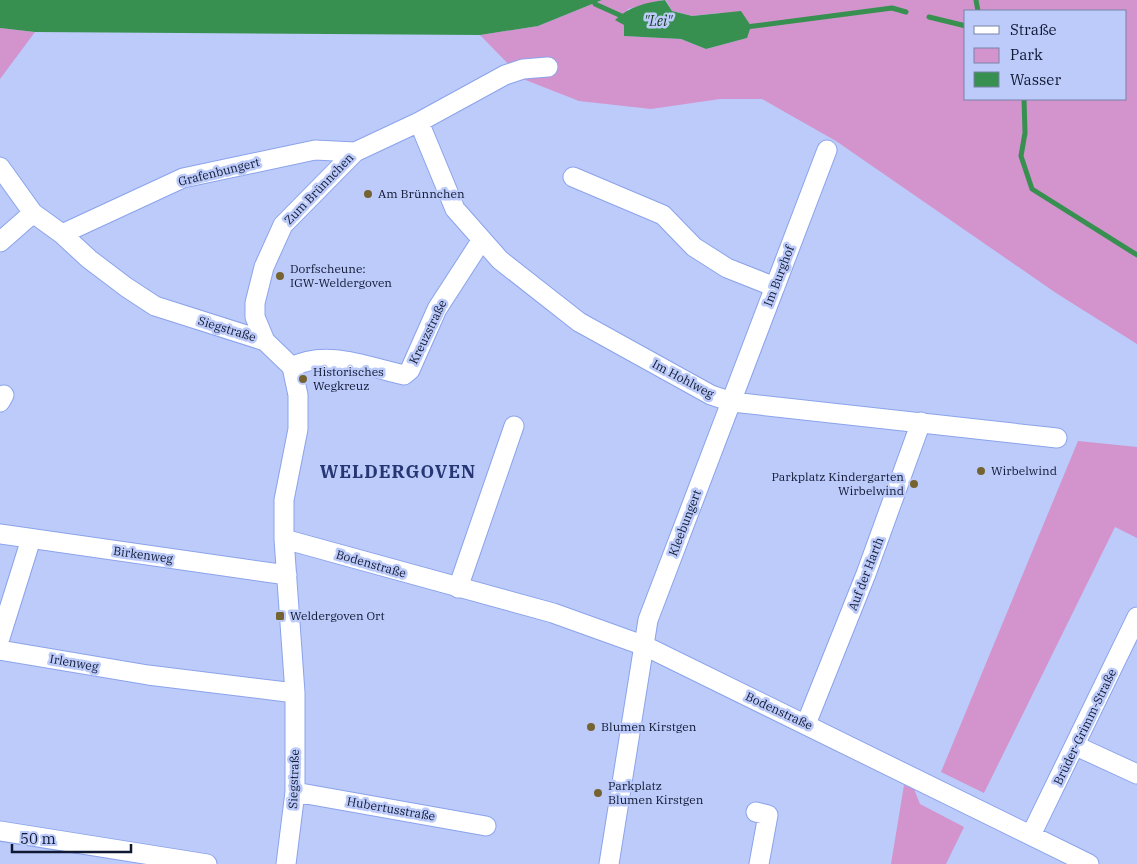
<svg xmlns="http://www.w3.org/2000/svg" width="1137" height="864" font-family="'IBM Plex Serif',serif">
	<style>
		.green { fill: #d393cd; fill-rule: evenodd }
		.water { fill: #379050 }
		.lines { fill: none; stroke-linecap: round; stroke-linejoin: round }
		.stream { stroke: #379050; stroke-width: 5 }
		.minor-casing { stroke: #8ba3eb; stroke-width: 21 }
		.minor { stroke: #fff; stroke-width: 19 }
		.poi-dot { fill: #756331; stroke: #bccbf9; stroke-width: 2 }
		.labels { text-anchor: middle; stroke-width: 5; stroke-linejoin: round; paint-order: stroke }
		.street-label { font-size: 12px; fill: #111834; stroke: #bccbf9 }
		.poi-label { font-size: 12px; fill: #111834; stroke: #bccbf9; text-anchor: start }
		.water-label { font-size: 14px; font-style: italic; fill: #163a1f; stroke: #bccbf9 }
		.district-label { font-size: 18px; font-weight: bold; letter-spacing: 1px; fill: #263675; stroke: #bccbf9 }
	</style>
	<rect width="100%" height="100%" fill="#bccbf9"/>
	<!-- green -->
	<path class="green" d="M602,0H663L628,9L624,25V36L681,39L706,49L747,38L719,13L692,16L672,11L666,0H1137V344L1056,293L836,141L762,99H720L651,109L579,101L523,79L480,35L538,26ZM966,11H1126V99H966Z
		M0,28L35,32L0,79Z
		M1078,441L1137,447V538L1115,527L984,793L941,772Z
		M904,785L914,789L920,804L964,827L946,864H891Z"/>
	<!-- water -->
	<path class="water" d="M0,0H602L538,26L480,35L35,32L0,28Z
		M665,0L672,11L692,16L741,11L751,26L747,38L706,49L681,39L624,36V25L615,20C628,7 647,2 665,0Z"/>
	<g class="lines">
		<!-- stream -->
		<path class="stream" d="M594,0L595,4L626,18
			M976,0L978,11
			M929,17L966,26
			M746,27L892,8L906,12
			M1024,99L1025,133L1021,156L1032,189L1137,255"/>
		<!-- minor casing -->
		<g class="minor-casing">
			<path id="minor" d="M419,122L455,209L500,260L579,322L711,395L732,402L1057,438
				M0,167L33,213L62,234L89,259L126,287L155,306L265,341L292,367L298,395V429L284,500V539L295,693V792L286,864
				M573,177L663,215L694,247L727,268L775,287
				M62,234L183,178L315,150L355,152
				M0,242L33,213
				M265,341L255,317V303L264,267L283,225L355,152L419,122L505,75L523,69L548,67
				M292,367C326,349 368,367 404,375L410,370L437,309L481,241
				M0,402L4,395
				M0,534L287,575
				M284,539L553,613L645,646L1089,864
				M458,588L514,426
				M0,638L31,539
				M0,650L148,675L295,693
				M806,724L866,574L921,422
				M1076,746L1137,774
				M295,792L486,826
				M756,812L768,815L759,864
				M0,831L207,864
				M1031,835L1137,617
				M609,864L648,620L827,150"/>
		</g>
		<!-- minor -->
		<use href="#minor" class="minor"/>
	</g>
	<!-- markers -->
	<g class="poi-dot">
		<circle cx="368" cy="194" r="5"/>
		<circle cx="280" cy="276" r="5"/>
		<circle cx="303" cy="379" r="5"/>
		<circle cx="981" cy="471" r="5"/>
		<circle cx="914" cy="484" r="5"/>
		<rect x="275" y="611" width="10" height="10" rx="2.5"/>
		<circle cx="591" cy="727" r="5"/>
		<circle cx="598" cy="793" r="5"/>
	</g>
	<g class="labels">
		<!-- street labels -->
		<g class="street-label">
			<text transform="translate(219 172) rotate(-14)" y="4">Grafenbungert</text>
			<text transform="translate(319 189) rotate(-46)" y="4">Zum Brünnchen</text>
			<text transform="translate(779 276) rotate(-69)" y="4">Im Burghof</text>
			<text transform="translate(227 329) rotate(17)" y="4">Siegstraße</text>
			<text transform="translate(428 332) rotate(-64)" y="4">Kreuzstraße</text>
			<text transform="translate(683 379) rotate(28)" y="4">Im Hohlweg</text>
			<text transform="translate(685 523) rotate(-69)" y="4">Kleebungert</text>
			<text transform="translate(143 555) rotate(8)" y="4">Birkenweg</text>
			<text transform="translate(371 564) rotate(16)" y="4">Bodenstraße</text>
			<text transform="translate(866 574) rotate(-69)" y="4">Auf der Harth</text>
			<text transform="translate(74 663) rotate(10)" y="4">Irlenweg</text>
			<text transform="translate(779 711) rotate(25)" y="4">Bodenstraße</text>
			<text transform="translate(1085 727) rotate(-64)" y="4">Brüder-Grimm-Straße</text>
			<text transform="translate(294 779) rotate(-88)" y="4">Siegstraße</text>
			<text transform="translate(391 809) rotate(10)" y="4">Hubertusstraße</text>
		</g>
		<!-- poi labels -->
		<g class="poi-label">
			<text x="378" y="198">Am Brünnchen</text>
			<text x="290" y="273">Dorfscheune:<tspan x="290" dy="14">IGW-Weldergoven</tspan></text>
			<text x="313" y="376">Historisches<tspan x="313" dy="14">Wegkreuz</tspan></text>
			<text x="991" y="475">Wirbelwind</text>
			<text x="904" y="481" text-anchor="end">Parkplatz Kindergarten<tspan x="904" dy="14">Wirbelwind</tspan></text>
			<text x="290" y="620">Weldergoven Ort</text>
			<text x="601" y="731">Blumen Kirstgen</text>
			<text x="608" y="790">Parkplatz<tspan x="608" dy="14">Blumen Kirstgen</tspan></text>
		</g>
		<!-- water labels -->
		<g class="water-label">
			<text x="658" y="26">"Lei"</text>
		</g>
		<!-- district labels -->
		<g class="district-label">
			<text x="398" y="478">WELDERGOVEN</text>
		</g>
	</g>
	<!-- legend -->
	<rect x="964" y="10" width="162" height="90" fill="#bccbf9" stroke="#7883aa"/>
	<rect x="974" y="26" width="25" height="8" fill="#ffffff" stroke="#7883aa"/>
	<text x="1010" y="35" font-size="15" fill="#111834">Straße</text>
	<rect x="974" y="48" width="25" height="15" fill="#d393cd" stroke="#7883aa"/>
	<text x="1010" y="60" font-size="15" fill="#111834">Park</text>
	<rect x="974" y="72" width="25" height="15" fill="#379050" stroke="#7883aa"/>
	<text x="1010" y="85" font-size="15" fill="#111834">Wasser</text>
	<!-- scale -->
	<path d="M12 844v8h119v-8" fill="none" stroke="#111834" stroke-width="2.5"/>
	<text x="20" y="844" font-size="15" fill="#111834" stroke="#bccbf9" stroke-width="4" paint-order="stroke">50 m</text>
</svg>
